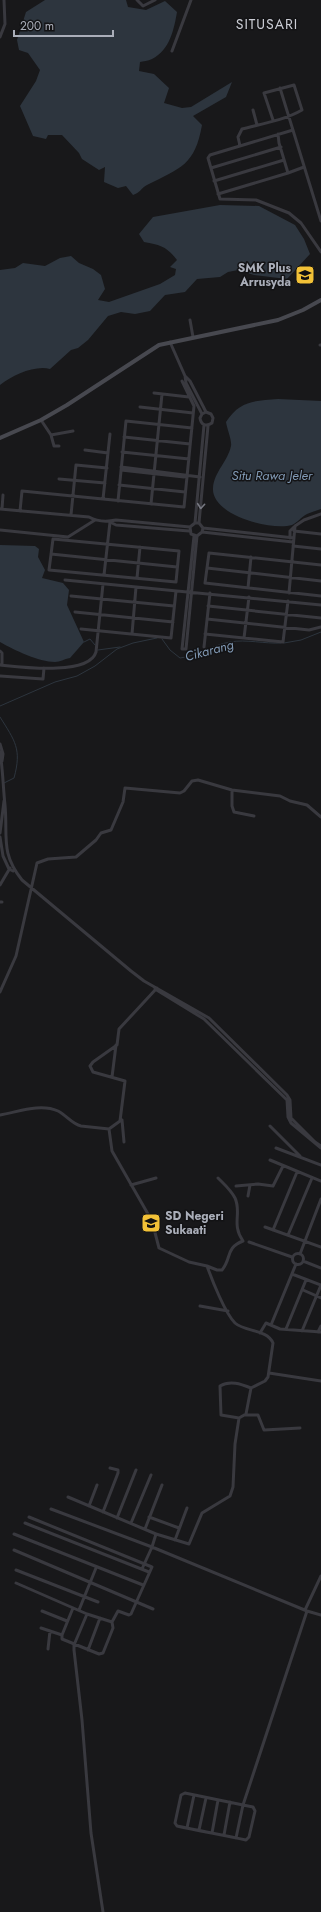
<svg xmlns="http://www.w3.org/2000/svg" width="321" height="1912" font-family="Jost,sans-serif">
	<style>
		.water { fill: #2d353e }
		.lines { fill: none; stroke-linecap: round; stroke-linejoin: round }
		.stream { stroke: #2d353e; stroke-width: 1 }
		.street { stroke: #39393f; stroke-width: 3 }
		.secondary { stroke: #47484f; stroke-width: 4 }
		.oneway { stroke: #777982 }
		.labels { text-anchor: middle; stroke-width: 3; stroke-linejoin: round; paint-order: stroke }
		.poi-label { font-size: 12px; font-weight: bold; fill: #aaaeb9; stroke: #131315; text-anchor: end }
		.water-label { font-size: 13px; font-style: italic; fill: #8199b4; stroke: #131315 }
		.quarter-label { font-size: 14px; letter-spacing: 1px; fill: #cbcdd5; stroke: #131315 }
	</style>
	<rect width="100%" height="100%" fill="#18181a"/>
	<!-- water -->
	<path class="water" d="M45,0H126L128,7L146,10L165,1L177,12C174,29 170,50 152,59C148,61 143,61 140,62L139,71L154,74L169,88L164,103L182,108L191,107L232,82L226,97L193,116L202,125C195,165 181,168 147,185C141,188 140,193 133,195L126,186L118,188L104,182L105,167L99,170L82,159L79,153L62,135H48L46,139L33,136L20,106L36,81L40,70L28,53L19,50L17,40L26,12Z
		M220,205L259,206L295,225L304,239L310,254L287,279L254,275L238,270L228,272L220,277L197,279L185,292L165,295L150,311L135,314L121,312L108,316L88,340L78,348L71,350L50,369C35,365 13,375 0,385V270L15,268L23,263L45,266L60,258L71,256L79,263L93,269L101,275L105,289L98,300L109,302L160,284L175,275L176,269L170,267L177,260C167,247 161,245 144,242L139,234L153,217Z
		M278,399L321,401V509C316,511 311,512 307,514C301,517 297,523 292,525C271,531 211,515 213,488C214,472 228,461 231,446C232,440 227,429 226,422C240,400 255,401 278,399Z
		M0,545L35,546L39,549L38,557L45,570L42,578L63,583L69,590L67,605L84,642L70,658C64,659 60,662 55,662C39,662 14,650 0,642Z"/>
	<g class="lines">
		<!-- stream -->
		<path class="stream" d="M162,639L170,650L180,658C197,656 213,645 230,642C246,639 265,644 281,643
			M84,642L90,639L95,645
			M284,643L301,640L321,632
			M98,650L120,647
			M0,706L55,682L77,676L95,666L117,649L133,643L157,638
			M0,717C15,741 22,749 14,778L4,783"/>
		<!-- street -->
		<path class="street" d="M137,0L143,6L155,0
			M0,37L5,24L4,0
			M172,51L191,0
			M280,88L321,221
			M253,110L257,125
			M293,130L210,155L208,158L220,199L256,200L289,213L301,223L321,252
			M240,146L238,137L242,129C261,124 285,120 302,110L294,85L264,93L273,120
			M211,168L281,147
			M288,173L304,167
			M214,181L284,160
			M218,194L288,173L279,143L278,134
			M190,320L193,337
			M170,342L185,376L186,383L202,414
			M320,345H321
			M185,376L190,381L206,412L211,414L213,418L212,423C206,427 201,425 200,418L202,414L206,412
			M154,393L189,397
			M140,407L193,413
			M41,420L51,435L54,446H59
			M51,435L73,431
			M124,437L190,444
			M85,450L108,453
			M122,452L189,459
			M121,467L200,477
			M121,470L184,477L187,475
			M59,479L105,483
			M119,485L185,492
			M103,499L110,434
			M118,501L126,421L192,428
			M151,504L162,394
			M0,509L89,517C98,522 107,522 116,520L190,527
			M2,509L3,495
			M20,511L22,491L184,507L194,406L182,381
			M71,515L76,465L107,468
			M110,522L116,525L189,531
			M195,523H199L203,528L202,532L197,536L191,534L190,527L195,523L204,425
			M199,523L208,426
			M203,528L294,538
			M0,530L68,537L95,520
			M294,531L321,534
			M202,532L293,542
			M194,536L182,649H186L197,536
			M290,538V531L294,527
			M53,539L179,551L176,582L49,570Z
			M293,546L321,549
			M51,554L177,567
			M321,565L209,553L205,583L321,596
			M207,568L321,581
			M104,575L110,522
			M137,578L140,547
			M65,580L321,605
			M248,588L251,557
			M289,593L295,526L304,520L321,514
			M71,596L174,606
			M208,606L321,618
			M75,612L173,622
			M207,619L309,630L321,627
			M81,629L171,638L176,591
			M132,634L136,587
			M205,634L283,642L288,601
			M244,638L249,597
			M204,647L210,593
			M0,651L2,653V665
			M0,665C20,667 89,676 96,652L103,584
			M0,676L43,679L44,668
			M0,744L3,754L2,761
			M0,752C3,770 3,787 5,805C8,836 0,853 22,880L131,971L144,981L209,1018L287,1095L290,1100L291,1118L315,1142L321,1146
			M232,790V806L234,812L254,816
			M0,833L4,801
			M0,837L3,856L9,869L13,871
			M0,885L10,868
			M0,902H2
			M155,989L204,1019L287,1100L288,1117L291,1123L321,1148
			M0,992L16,956L37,863L48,859L76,857L96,840L101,833L111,830L123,802L125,788L180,793L184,791L192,781L198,780L232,790L280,796L290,801L307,805L321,817
			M112,1077L116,1045
			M0,1115C18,1112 40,1103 58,1111C66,1115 72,1124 81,1126L109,1129L120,1121L125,1081L93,1072L90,1066L93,1062L117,1045L119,1029L157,988
			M122,1120L124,1142
			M270,1126L300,1156
			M109,1129L112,1151L152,1221L159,1248L189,1262L207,1266C212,1280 225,1313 235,1323C245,1332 267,1329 273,1343L268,1377L265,1381L251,1388L246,1414L239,1418L235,1444L233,1487L230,1496L202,1513L189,1544L156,1534L152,1547L142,1569
			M276,1148L321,1165
			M270,1160L321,1181
			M131,1185L156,1178
			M236,1186L258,1184L273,1186L283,1166
			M248,1196L250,1185
			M265,1227L321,1247
			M273,1230L297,1172
			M288,1235L312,1178
			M249,1242L292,1257
			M292.5 1259a5.5 5.5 0 1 1 11 0a5.5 5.5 0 1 1-11 0Z
			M300,1254L321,1199
			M303,1261L321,1268
			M207,1266L217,1270H222C232,1258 225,1248 243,1241C231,1224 242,1213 235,1198C231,1190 224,1184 218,1178
			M292,1274L321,1285
			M303,1290L321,1298
			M200,1306L228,1311
			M271,1325L296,1264
			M286,1329L306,1280
			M302,1331L321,1285
			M318,1332L321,1326
			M260,1333L266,1323L280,1329L321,1332
			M269,1373L321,1381
			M245,1415H258L264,1430L300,1428
			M239,1418L221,1415L220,1386C230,1380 241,1384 251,1388
			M68,1497L156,1534
			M89,1506L97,1485
			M51,1509L152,1547L307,1611L321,1615
			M103,1512L118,1473V1470L110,1468
			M149,1517L179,1528
			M117,1518L136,1470
			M25,1523L149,1572
			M131,1523L151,1475
			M145,1529L162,1485
			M14,1534L143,1585
			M175,1540L187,1508
			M14,1550L153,1609
			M16,1570L98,1602
			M16,1583L87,1614L112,1622L118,1611L129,1615L131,1614L152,1567L29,1517
			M73,1608L62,1635V1639L99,1654L103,1653L113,1628L112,1622
			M79,1610L96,1568
			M305,1610L321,1576
			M42,1611L67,1621
			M87,1614L74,1645V1650L82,1720L91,1833L103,1912
			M41,1628L62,1635
			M48,1649L50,1631
			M88,1650L100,1618
			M187,1828L194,1795
			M199,1830L206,1798
			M212,1833L218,1800
			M224,1835L230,1802
			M236,1838L243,1805L253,1807L255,1811L249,1837L246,1840C223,1835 200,1831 177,1826L175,1823L181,1795L185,1793L243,1805L307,1611"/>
		<!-- secondary -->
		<path class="secondary" d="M0,438L41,420L67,405L159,345L278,320L303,310L321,300"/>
	</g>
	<!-- one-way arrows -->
	<defs><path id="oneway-chevron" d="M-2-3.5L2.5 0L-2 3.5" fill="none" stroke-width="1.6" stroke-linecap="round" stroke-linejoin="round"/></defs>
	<use class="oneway" href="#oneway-chevron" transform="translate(201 506) rotate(95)"/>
	<!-- icons -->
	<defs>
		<g id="school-square" transform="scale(1)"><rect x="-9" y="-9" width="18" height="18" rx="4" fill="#f2c137" stroke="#131315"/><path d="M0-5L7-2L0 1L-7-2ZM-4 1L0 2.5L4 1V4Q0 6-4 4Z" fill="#111"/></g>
	</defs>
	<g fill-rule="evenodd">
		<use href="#school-square" x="305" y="275"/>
		<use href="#school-square" x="151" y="1223"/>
	</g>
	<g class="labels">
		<!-- poi labels -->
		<g class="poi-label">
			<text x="291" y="272">SMK Plus<tspan x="291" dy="14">Arrusyda</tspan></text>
			<text x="165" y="1220" text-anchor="start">SD Negeri<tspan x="165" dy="14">Sukaati</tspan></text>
		</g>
		<!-- water labels -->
		<g class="water-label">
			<text x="272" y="480">Situ Rawa Jeler</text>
			<text transform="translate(209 650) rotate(-15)" y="5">Cikarang</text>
		</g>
		<!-- quarter labels -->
		<g class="quarter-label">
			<text x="267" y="29">SITUSARI</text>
		</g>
	</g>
	<!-- scale -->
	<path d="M14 30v6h99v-6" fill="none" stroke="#aaaeb9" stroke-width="2"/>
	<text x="20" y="30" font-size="12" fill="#aaaeb9" stroke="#131315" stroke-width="3" paint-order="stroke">200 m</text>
</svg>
